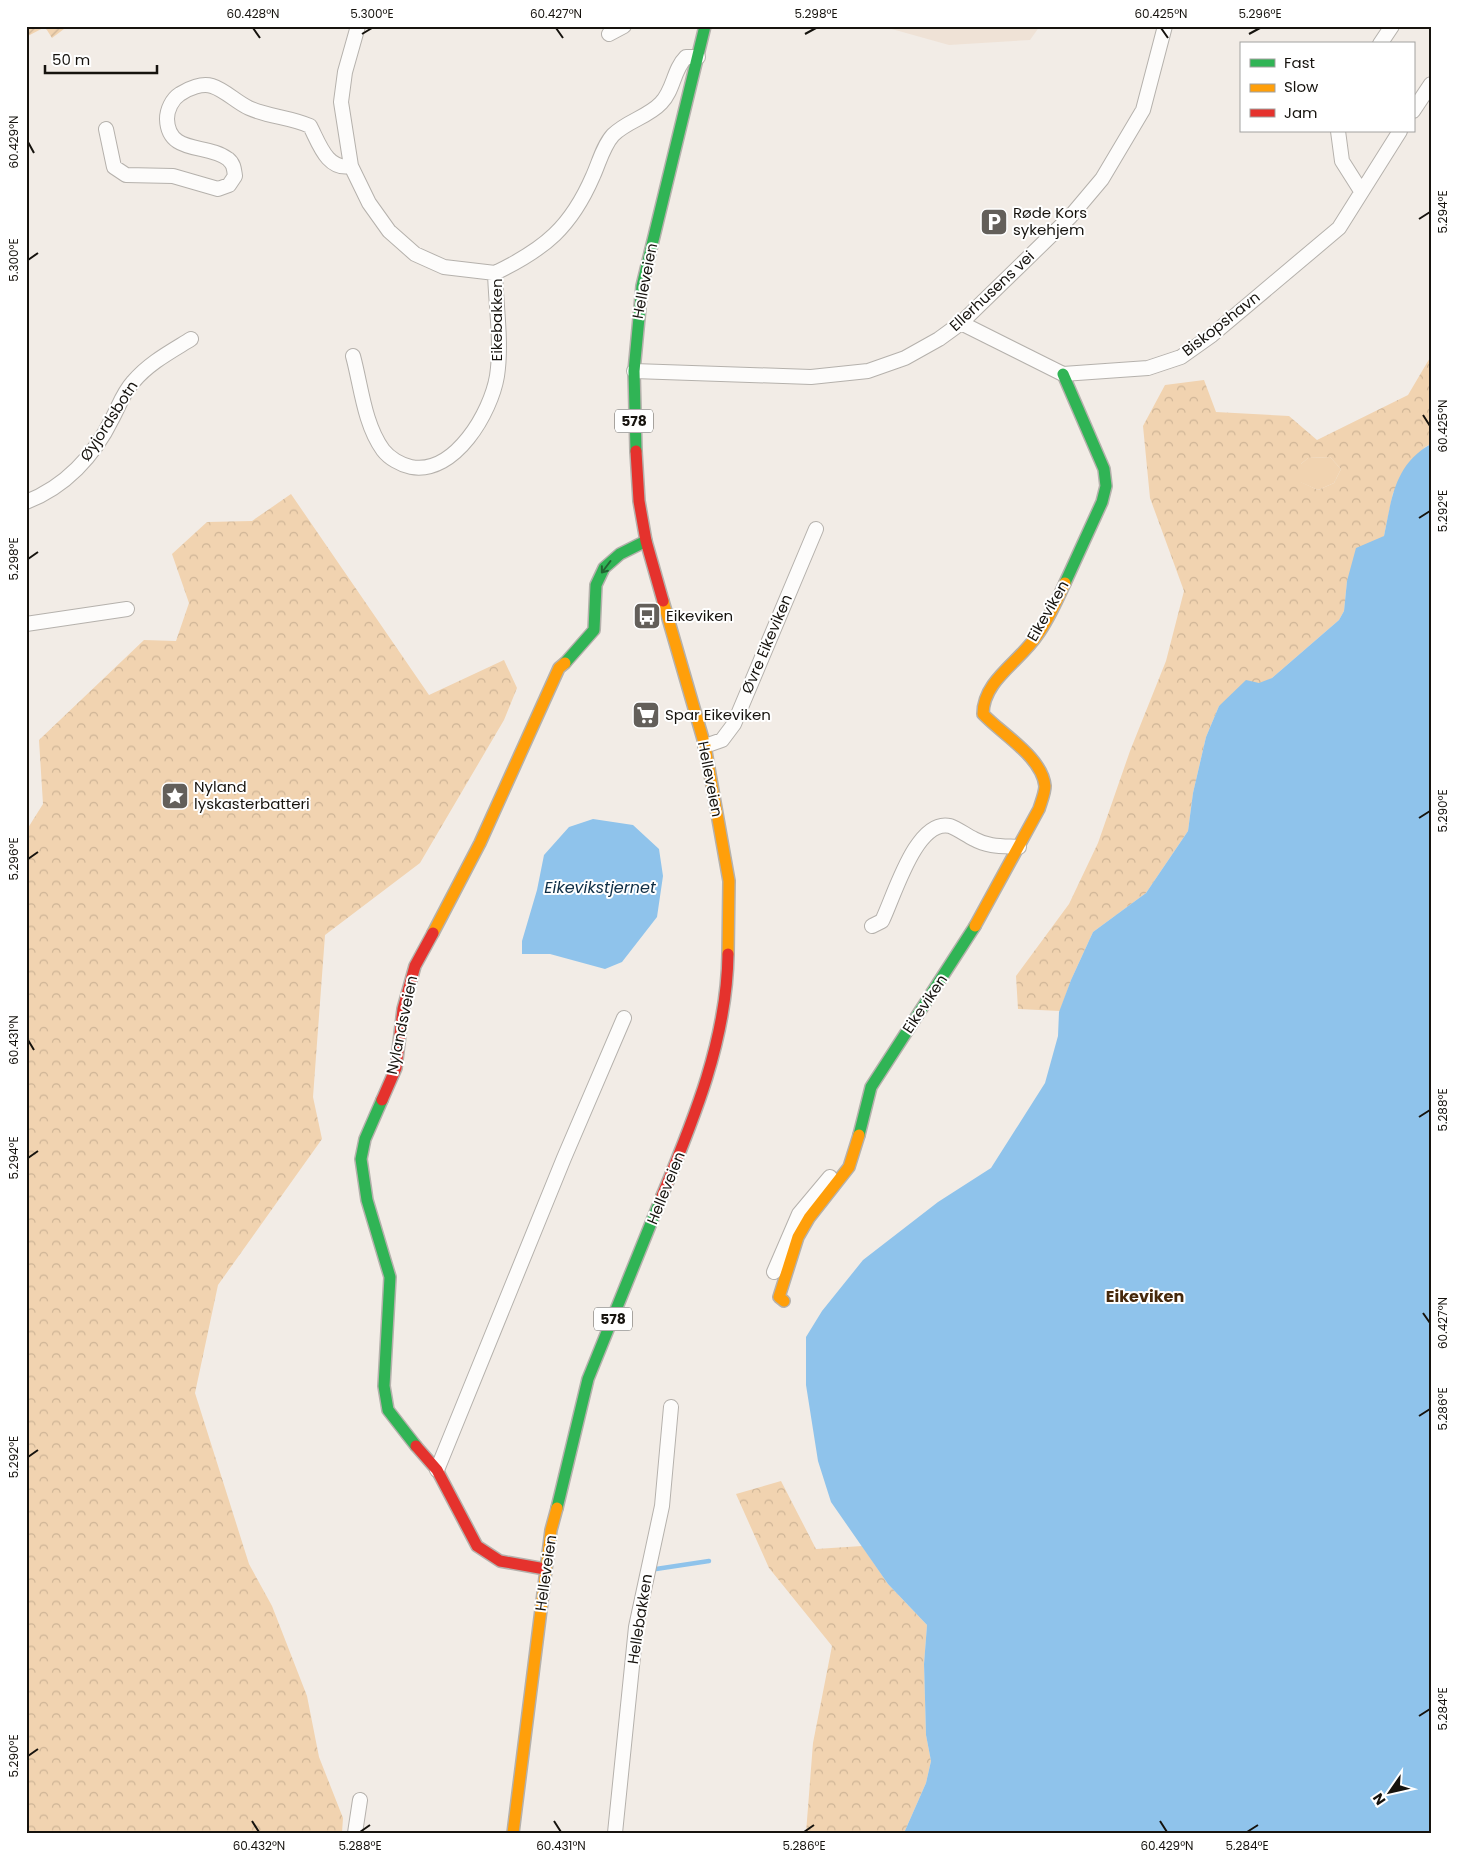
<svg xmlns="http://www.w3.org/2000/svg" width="1457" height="1859" font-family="Poppins,sans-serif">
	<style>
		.built { fill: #efe2d6 }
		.grass { fill: #f1d3b0 }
		.forest { fill: url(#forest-crowns); fill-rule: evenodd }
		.garden { fill: url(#garden-furrows) }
		.water { fill: #8fc3eb }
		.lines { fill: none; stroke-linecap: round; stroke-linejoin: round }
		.stream { stroke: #8fc3eb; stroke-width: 4.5 }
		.street-casing { stroke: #b5b1ac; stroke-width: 16 }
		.fast-casing { stroke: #b5b1ac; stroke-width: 14 }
		.slow-casing { stroke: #b5b1ac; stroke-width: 14 }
		.jam-casing { stroke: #b5b1ac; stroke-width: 14 }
		.street { stroke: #fdfcfb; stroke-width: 14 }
		.fast { stroke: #30b455; stroke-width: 11 }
		.slow { stroke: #ff9f0a; stroke-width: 11 }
		.jam { stroke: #e5322d; stroke-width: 11 }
		.oneway { stroke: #236432 }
		.ticks { fill: none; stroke: #16130e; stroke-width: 2 }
		.labels { text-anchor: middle; stroke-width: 4; stroke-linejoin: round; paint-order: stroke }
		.shield { fill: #fff; stroke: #5c5a56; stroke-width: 1 }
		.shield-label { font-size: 14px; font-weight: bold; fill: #16130e }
		.poi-label { font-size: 15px; fill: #16130e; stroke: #fff; text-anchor: start }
		.street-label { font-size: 15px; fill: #16130e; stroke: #fff }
		.water-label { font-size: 16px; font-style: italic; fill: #0e2e46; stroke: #fff }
		.neighbourhood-label { font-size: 16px; font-weight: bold; fill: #45280b; stroke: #fff }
		.neatline { fill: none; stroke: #16130e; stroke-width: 2 }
		.ticks-label { font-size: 12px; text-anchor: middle; fill: #16130e }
	</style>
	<defs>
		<pattern id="forest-crowns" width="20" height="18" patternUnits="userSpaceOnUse" patternTransform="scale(1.25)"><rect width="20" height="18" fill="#f1d3b0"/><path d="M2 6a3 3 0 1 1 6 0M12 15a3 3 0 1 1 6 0" fill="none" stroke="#ceb496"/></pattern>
		<pattern id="garden-furrows" width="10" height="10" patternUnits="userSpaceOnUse" patternTransform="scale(1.25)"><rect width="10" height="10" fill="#f1d3b0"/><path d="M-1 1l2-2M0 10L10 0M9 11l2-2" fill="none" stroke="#ceb496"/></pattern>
	</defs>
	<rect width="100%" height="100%" fill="#f2ece6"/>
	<!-- built -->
	<path class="built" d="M881,26H1040L1030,40L949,45Z"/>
	<!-- grass -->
	<path class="grass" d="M1330,457L1341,469L1334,483L1318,490L1300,482L1301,464L1308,458Z"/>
	<!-- forest -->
	<path class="forest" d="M1431,356V444L1425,447L1393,493L1384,536L1347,581L1344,611L1339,620L1272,678L1219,706L1206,737L1193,793L1188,831L1146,893L1093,932L1071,980L1060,1011L1018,1009L1016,976L1069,904L1098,843L1130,751L1166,661L1184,591L1150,498L1143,426L1165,385L1204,380L1216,412L1289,416L1317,440L1408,395ZM1330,457L1341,469L1334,483L1318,490L1301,482V464L1308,458Z
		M291,494L429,695L504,660L517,688L504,720L420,863L325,935L313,1097L322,1139L218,1285L195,1393L249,1564L272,1606L307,1696L319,1757L343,1818L342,1833H26V831L43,804L39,740L144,640L176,641L189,603L172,554L207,522L252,521Z
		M781,1481L816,1549L862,1546L888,1584L927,1625L924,1664L926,1735L931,1761L926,1783L904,1833H806L813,1743L832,1646L769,1568L736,1494Z"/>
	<!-- garden -->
	<path class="garden" d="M26,26H68L52,38L45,27L26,37Z"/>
	<!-- water -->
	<path class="water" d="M1431,444V1833H904L926,1783L931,1761L926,1735L924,1664L927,1625L888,1584L831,1502L818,1461L806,1385V1337L822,1311L863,1260L938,1202L991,1168L1045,1083L1058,1036L1059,1012L1071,980L1093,932L1146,893L1188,831L1193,793L1206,737L1219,706L1246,680L1259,683L1272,678L1339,620L1344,611L1347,581L1356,548L1384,536C1392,498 1394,465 1431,444Z
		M593,819L633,825L659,849L663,876L657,917L622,962L605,969L550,954H522V941L537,890L544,855L569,827Z"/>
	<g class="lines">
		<!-- stream -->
		<path class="stream" d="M656,1569L709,1561"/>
		<!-- street casing -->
		<g class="street-casing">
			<path id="street" d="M358,26L345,72L341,102L351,166L369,203L389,231L415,254L444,267L495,273
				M609,34L624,26
				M1380,44L1392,26
				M1413,111L1431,84
				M106,129L114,167L126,175L173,176L218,189L229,185L235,176C234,169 234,164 228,159C207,143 168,155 167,119C167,110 172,99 180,94C189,88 202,83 212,86C225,90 236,102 249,108C269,117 290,117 310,126C319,143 327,171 351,166
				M1338,131L1342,161L1361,191
				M961,323L1063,374L1148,368L1181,357L1212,335L1339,228L1400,131
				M353,356C361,385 364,424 383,450C389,458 401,465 411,467C455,475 491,412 497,376C502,343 496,306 495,273C545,249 571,227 593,176C599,163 603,146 613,135C627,121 648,117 661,103C674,90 673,70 686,57H698
				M634,371L811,377L868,371L905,358L939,339L961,323L1070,217L1102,179L1143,110L1165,26
				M26,502C65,487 94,456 112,419C119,406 123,393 133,382C149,363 170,352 191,339
				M26,624L127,609
				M705,746L722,740L734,724L816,529
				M872,926L882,921C894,897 916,818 950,826C958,829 966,835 974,839C988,847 1003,846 1019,847
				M774,1272L799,1214L830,1177
				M437,1470L564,1158L624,1018
				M355,1833L360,1800
				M615,1833L636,1627L662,1506L671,1407"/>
		</g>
		<!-- fast casing -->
		<g class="fast-casing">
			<path id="fast" d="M1063,374L1104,469L1106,486L1102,502L1065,583
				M636,451L634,371L642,286L705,26
				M565,663L594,630L596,585L604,568L620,554L646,541
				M382,1100L365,1139L361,1159L367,1200L390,1277L384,1386L388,1410L416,1446
				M859,1135L871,1087L975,926
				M557,1508L588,1379L662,1196"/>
		</g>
		<!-- slow casing -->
		<g class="slow-casing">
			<path id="slow" d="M663,601L705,746L729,881L728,954
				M975,926L1039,809C1041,802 1045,793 1045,786C1042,757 1003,735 983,714C983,680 1021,661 1038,634C1049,619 1057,600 1065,583
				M433,933L480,843L559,668L565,663
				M784,1301L779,1297L798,1237L809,1218L849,1167L859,1135
				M513,1833L551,1530L557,1508"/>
		</g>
		<!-- jam casing -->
		<g class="jam-casing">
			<path id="jam" d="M636,451L639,501L646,541L663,601
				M382,1100L396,1068L403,1009L415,966L433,933
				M662,1196C694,1119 727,1039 728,954
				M416,1446L437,1470L477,1546L500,1561L545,1569"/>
		</g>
		<!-- street -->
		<use href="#street" class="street"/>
		<!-- fast -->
		<use href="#fast" class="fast"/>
		<!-- slow -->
		<use href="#slow" class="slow"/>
		<!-- jam -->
		<use href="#jam" class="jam"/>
	</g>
	<!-- one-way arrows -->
	<defs><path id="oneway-shaft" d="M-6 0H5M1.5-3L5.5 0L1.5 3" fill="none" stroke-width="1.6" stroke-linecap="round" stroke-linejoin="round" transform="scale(1.25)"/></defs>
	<use class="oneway" href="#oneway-shaft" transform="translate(606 567) rotate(127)"/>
	<!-- ticks -->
	<path class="ticks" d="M253,28L260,38M556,28L563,38M1161,28L1168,38M362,34L372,28M805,34L816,28M1249,34L1260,28M28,142L34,153M1419,219L1430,212M28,260L38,253M1423,415L1430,426M1419,518L1430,511M28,559L38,552M1419,818L1430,811M28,859L38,852M28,1040L34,1050M1419,1117L1430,1110M28,1158L38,1151M1423,1313L1430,1323M1419,1416L1430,1409M28,1457L38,1450M1419,1716L1430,1709M28,1756L38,1749M252,1821L259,1832M554,1821L561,1832M1160,1821L1167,1832M360,1832L370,1825M804,1832L814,1825M1247,1832L1258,1825"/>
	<!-- icons -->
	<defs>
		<g id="parking-square" transform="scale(1.4375)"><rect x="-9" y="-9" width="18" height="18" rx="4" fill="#635f5a" stroke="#fff"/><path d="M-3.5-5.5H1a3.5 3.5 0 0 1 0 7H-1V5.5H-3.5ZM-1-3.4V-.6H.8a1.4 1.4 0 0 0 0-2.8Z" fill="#fff"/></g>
		<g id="bus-square" transform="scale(1.4375)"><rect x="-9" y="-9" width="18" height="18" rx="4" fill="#635f5a" stroke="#fff"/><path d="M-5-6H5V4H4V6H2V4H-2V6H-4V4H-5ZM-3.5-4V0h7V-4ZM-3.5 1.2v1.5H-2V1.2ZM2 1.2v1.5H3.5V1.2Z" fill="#fff"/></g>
		<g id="supermarket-square" transform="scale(1.4375)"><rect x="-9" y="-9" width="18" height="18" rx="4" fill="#635f5a" stroke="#fff"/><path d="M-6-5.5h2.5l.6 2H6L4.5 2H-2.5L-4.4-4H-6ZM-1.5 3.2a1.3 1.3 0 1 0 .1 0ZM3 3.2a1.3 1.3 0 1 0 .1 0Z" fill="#fff"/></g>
		<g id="sight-square" transform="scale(1.4375)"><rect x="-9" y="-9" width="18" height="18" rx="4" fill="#635f5a" stroke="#fff"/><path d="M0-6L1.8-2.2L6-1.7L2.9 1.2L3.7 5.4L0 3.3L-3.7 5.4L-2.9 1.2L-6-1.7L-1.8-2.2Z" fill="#fff"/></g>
	</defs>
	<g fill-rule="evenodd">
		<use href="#parking-square" x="994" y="222"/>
		<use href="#bus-square" x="647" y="616"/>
		<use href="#supermarket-square" x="646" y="715"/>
		<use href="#sight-square" x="175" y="796"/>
	</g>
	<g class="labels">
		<!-- shield labels -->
		<g class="shield">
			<rect x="615" y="409.5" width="38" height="23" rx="4"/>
			<rect x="594" y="1307.5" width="38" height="23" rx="4"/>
		</g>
		<g class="shield-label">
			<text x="634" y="426">578</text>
			<text x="613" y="1324">578</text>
		</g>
		<!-- poi labels -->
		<g class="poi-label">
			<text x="1013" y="218">Røde Kors<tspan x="1013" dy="17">sykehjem</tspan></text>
			<text x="666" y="621">Eikeviken</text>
			<text x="665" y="720">Spar Eikeviken</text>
			<text x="194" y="792">Nyland<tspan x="194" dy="17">lyskasterbatteri</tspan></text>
		</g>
		<!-- street labels -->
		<g class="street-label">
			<text transform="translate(645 281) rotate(-79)" y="5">Helleveien</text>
			<text transform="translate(992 291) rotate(-43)" y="5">Ellerhusens vei</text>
			<text transform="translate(497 320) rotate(-90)" y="5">Eikebakken</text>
			<text transform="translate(1221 324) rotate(-38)" y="5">Biskopshavn</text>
			<text transform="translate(109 421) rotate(-57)" y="5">Øyjordsbotn</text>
			<text transform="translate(1048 611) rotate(-60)" y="5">Eikeviken</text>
			<text transform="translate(767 644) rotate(-67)" y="5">Øvre Eikeviken</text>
			<text transform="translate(710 779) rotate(79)" y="5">Helleveien</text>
			<text transform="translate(925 1004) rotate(-56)" y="5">Eikeviken</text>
			<text transform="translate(402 1025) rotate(-78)" y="5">Nylandsveien</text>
			<text transform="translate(666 1188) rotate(-68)" y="5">Helleveien</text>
			<text transform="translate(546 1573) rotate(-82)" y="5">Helleveien</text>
			<text transform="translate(640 1619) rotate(-81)" y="5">Hellebakken</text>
		</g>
		<!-- water labels -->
		<g class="water-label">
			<text x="600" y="893">Eikevikstjernet</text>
		</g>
		<!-- neighbourhood labels -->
		<g class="neighbourhood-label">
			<text x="1145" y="1302">Eikeviken</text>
		</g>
	</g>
	<!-- border -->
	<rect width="1457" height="1859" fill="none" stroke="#ffffff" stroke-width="55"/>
	<!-- legend -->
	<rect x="1240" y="42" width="175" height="90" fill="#ffffff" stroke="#a2a19f"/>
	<rect x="1250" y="59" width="25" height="8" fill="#30b455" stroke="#a2a19f"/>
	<text x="1284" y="68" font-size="15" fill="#16130e">Fast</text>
	<rect x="1250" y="84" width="25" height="8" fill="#ff9f0a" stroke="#a2a19f"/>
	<text x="1284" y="92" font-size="15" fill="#16130e">Slow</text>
	<rect x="1250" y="109" width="25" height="8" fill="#e5322d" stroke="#a2a19f"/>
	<text x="1284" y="118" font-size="15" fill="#16130e">Jam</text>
	<!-- north arrow -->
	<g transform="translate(1390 1792) rotate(236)" stroke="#ffffff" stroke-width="4" paint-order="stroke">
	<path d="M0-4L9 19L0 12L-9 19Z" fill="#16130e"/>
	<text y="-8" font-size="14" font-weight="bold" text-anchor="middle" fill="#16130e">N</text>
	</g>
	<!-- scale -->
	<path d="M45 65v8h112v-8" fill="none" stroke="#16130e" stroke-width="2.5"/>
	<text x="52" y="65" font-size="15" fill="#16130e" stroke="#ffffff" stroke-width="4" paint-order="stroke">50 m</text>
	<rect x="28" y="28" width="1402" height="1804" class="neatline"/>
	<g class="ticks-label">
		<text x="253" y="18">60.428°N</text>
		<text x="372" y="18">5.300°E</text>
		<text x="556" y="18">60.427°N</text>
		<text x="816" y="18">5.298°E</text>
		<text x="1161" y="18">60.425°N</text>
		<text x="1260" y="18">5.296°E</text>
		<text transform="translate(14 142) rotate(-90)" y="4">60.429°N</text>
		<text transform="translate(1443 212) rotate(-90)" y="4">5.294°E</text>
		<text transform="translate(14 260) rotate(-90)" y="4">5.300°E</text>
		<text transform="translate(1443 426) rotate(-90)" y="4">60.425°N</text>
		<text transform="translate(1443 511) rotate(-90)" y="4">5.292°E</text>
		<text transform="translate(14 559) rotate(-90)" y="4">5.298°E</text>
		<text transform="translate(1443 811) rotate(-90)" y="4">5.290°E</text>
		<text transform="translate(14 859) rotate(-90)" y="4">5.296°E</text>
		<text transform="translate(14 1040) rotate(-90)" y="4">60.431°N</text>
		<text transform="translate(1443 1110) rotate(-90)" y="4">5.288°E</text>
		<text transform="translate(14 1158) rotate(-90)" y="4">5.294°E</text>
		<text transform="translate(1443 1323) rotate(-90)" y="4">60.427°N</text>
		<text transform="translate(1443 1409) rotate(-90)" y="4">5.286°E</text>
		<text transform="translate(14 1457) rotate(-90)" y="4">5.292°E</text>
		<text transform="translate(1443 1709) rotate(-90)" y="4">5.284°E</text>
		<text transform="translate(14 1756) rotate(-90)" y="4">5.290°E</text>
		<text x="259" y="1850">60.432°N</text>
		<text x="360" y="1850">5.288°E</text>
		<text x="561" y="1850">60.431°N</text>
		<text x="804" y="1850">5.286°E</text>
		<text x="1167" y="1850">60.429°N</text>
		<text x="1247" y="1850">5.284°E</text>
	</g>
</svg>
